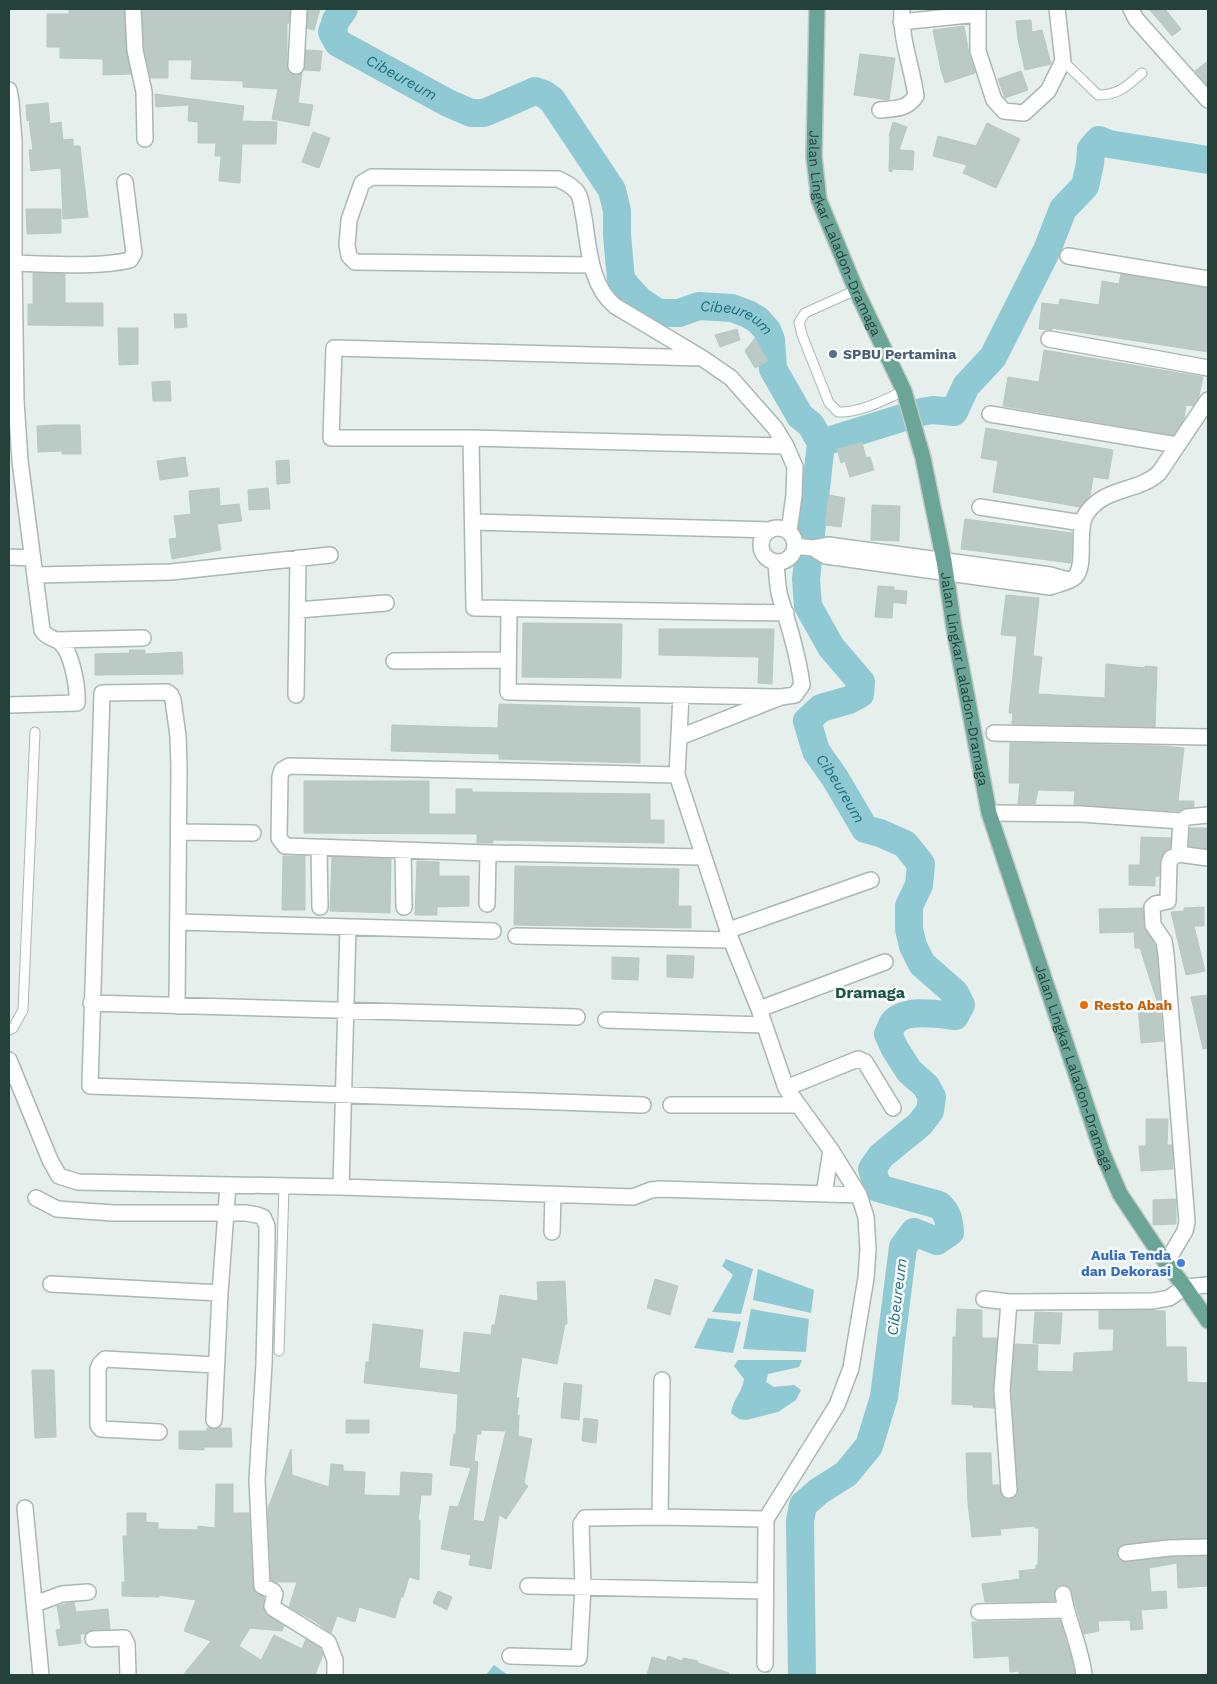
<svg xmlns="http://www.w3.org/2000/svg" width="1217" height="1684" font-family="'Work Sans',sans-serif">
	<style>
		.water { fill: #8ec9d4 }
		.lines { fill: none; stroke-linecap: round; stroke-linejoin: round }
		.river { stroke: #8ec9d4; stroke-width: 28 }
		.building { fill: #bbcac4; stroke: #b8c9c2; fill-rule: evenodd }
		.service-casing { stroke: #a8b8b2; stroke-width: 11 }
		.minor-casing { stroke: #a8b8b2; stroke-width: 18 }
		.primary-casing { stroke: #c2cac8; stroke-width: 18 }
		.service { stroke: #fff; stroke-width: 9 }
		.minor { stroke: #fff; stroke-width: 15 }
		.primary { stroke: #6aa596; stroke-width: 15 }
		.service-dot { fill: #5c6f8a; stroke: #f7fbf9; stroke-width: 2 }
		.food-dot { fill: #e8710a; stroke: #f7fbf9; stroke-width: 2 }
		.shop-dot { fill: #3f7fe0; stroke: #f7fbf9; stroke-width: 2 }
		.labels { text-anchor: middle; stroke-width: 5; stroke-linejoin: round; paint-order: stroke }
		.street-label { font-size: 14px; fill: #24423a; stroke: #f7fbf9 }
		.service-label { font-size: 14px; font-weight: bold; fill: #4e5e75; stroke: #f7fbf9; text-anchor: start }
		.food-label { font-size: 14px; font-weight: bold; fill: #c56008; stroke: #f7fbf9; text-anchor: start }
		.shop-label { font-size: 14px; font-weight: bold; fill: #366cbe; stroke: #f7fbf9; text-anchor: end }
		.water-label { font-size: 15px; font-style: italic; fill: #1c6f80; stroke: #f7fbf9 }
		.quarter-label { font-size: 16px; font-weight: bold; fill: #1f5548; stroke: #f7fbf9 }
	</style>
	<rect width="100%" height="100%" fill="#e6efeb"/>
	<!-- water -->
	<path class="water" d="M726,1259L753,1269L741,1314L712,1312L733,1275L722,1266Z
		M758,1269L814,1290L811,1313L753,1300Z
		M751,1309L809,1319L806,1352L743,1349Z
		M708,1318L741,1322L733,1353L694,1348Z
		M738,1360H802L799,1367L768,1374L766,1382L774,1387L794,1385L801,1390L796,1400L778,1412L746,1420L739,1419L731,1413C733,1399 742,1393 744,1379L734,1366Z
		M494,1665L508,1675H486Z"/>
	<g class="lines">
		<!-- river -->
		<g class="river">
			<path id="s1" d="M344,9L336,20L332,32L338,43L448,103L471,113H484L535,91L544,94L552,100L612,190L617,211V235L621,279L628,288L640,301L658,313H679L699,306L732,308L748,314L758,320L767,330L771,340L773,369L800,416L811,425L821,443L806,579L808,606L831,647L861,682L860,694L849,700L821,708L807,721L816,751L835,778L865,829L880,833L905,844L921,864L919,885L909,906V929L913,946L922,964L955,993L961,1005L955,1016C938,1014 905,1008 893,1023C891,1026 890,1031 888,1034L895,1049L909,1071L926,1086L932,1097L930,1111L920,1124L881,1156L872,1169L878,1188L939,1205C948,1213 949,1220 950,1232L937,1241L914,1232L903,1247L884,1397L869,1446L846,1474L819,1491L803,1505L800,1521L802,1675"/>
			<path d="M821,443L921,412L933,410L954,412L966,386L993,357L1047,250L1063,209L1085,186L1090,164L1091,149L1099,140L1109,144L1208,160"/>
		</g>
	</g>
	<!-- building -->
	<path class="building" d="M69,9H124L126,51L131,74L103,75V59L60,58V47H47V14H69Z
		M142,9H290L289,23H287V66L291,74L296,75L302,73L298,103L313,105L309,126L272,119L278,89L243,87V81L191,79L192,60H168V78H151L144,49Z
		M308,9H320L314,30L307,28Z
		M1149,9H1165L1181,29L1172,36Z
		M1031,20L1032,32L1042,30L1051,64L1025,70L1018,39L1016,21Z
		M964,26L969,54L975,73L945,83L941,70L933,30Z
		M306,50L322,51L320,71L304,70Z
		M860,54L895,58L889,100L854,95Z
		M1208,61V86L1195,71Z
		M1021,71L1028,90L1005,98L998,79Z
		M155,94L244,106L242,121L277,122L276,144H242L240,183L219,181L221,156H215L216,143H198V122L188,121L189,105L156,107Z
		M48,103L50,124L61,122L63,140L73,139V146H80L88,217L63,219L61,168L31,171L29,150H33L29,120L27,121L26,105Z
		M893,122L907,127L899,150L914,151L913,170L892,169V172L889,171L890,136H889Z
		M987,123L1020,139L996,188L963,173L967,165L933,156L938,136L976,146Z
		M313,132L330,138L319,168L302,162Z
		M26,209H61V233L27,234Z
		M33,273L65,274V303H103V326L28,325V304H33Z
		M1121,274L1208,288V352L1052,328V330L1039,329L1042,303L1059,305L1060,299L1099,305L1102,281L1119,284Z
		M174,314H186L187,327L175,328Z
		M118,328H138V364L119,365Z
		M737,329L740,340L720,347L715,335Z
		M755,338L768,361L755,368L745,351Z
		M1044,350L1203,377L1199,396L1193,406L1186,405L1184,420L1173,435L1003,406L1008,377L1039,382Z
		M170,381L171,401H153L152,382Z
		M53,425H80L81,454H62V451L38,452L37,426Z
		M986,428L1113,450L1108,479L1093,477L1090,496L1080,507L993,492L998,461L981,458Z
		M862,442L866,458L870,457L874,470L850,477L845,461L841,463L837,449Z
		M185,457L188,476L160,480L157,461Z
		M289,460L290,483L277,484L276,461Z
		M219,488L220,506L239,504L242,521L217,524L221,550L172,559L169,539L177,538L174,516L191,514L189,491Z
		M268,488L270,509L249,510L248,490Z
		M829,495L845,498L841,527L825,525Z
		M872,505L900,506L899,541L871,540Z
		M965,519L1072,533L1071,563L961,549Z
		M878,586L894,587V590L907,591L906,604L893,602L892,618L875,617Z
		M1006,595L1039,598L1033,656L1042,657L1038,694L1105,698L1106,664L1145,668V666L1157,667L1155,727L1012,724L1013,713H1009L1017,636L1001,635Z
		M523,623L622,624L621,678L522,677Z
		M659,629H774L772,684L758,683L759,657L659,655Z
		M129,650H145V654L182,652L183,674L95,675V654L130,653Z
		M499,704L640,708V763L499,759V754L391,751L392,725L498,728Z
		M1010,743L1161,746L1184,748L1178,801H1194V807L1186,808L1178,811L1074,805L1075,791L1038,790L1035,804H1018L1020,783H1009Z
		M304,781H429V814H456V789H472V792L650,794V820H664V843L493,840V843H477V834L304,833Z
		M1190,828H1208V849L1189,846Z
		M1141,837L1171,838L1170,848L1163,854L1160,860L1159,876H1155V886L1129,885V865H1140Z
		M283,856H305V910H282Z
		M332,857L391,859L390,913L330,911Z
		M417,861L439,862V876H469V906L437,907V915H415Z
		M515,866L679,869L678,906H691V928L514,925Z
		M1204,907V926H1194L1205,971L1186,975L1171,912L1184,911V908Z
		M1143,908L1144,926L1155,945L1157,955L1160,1001H1157L1140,948H1135L1134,932L1100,933L1099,909Z
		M667,955L694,956L693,978L667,977Z
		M612,957L639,958L638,980L612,979Z
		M1208,995V1048L1203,1049L1191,997Z
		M1160,1001L1163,1041L1141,1043L1138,1004Z
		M1146,1119H1168L1167,1145H1172L1173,1169L1141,1171L1139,1146H1146Z
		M1176,1199V1224L1153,1225V1200Z
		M655,1279L678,1286L670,1315L647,1308Z
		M565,1281L567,1324H565L557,1364L522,1357L516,1398H519L517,1415H519L518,1436L532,1439L524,1483L528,1486L506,1519L499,1515L491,1569L469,1565L471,1555L441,1549L450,1506L458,1507L471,1468L450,1465L454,1434H456L458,1394L364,1383L366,1362H369L373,1324L423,1330L419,1368L460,1373L464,1332L491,1335L492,1325H495L500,1295L538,1301L537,1282ZM481,1430L506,1431L484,1522L473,1520L478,1462L474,1461L477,1434H481Z
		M957,1309L982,1310V1338H997L993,1389L994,1408L973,1407V1405L952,1404L953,1337H956Z
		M1139,1310L1165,1311L1166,1347H1186L1187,1382L1208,1383V1538L1168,1539L1125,1544L1118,1549L1117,1555L1122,1561L1127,1562L1170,1557L1208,1556V1586L1178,1588L1177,1563L1149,1568L1151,1592L1166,1591L1167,1608L1141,1610L1143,1629L1131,1630L1130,1620L1098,1621L1099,1631L1084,1634L1072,1592L1070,1587L1065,1585H1061L1056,1587L1054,1592L1055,1601L985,1602L982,1584L1020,1579L1019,1571L1036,1569V1565H1038L1039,1528H1035V1526L1000,1529L1001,1535L972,1537L968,1504L966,1453H991L992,1485H999L1001,1495L1005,1499L1014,1498L1018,1494L1011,1390L1015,1344L1038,1345L1037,1371L1073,1372L1074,1353L1113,1351L1114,1329H1099V1311Z
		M1035,1312L1062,1313L1060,1344L1033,1343Z
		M32,1370H54L56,1437L35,1438Z
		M564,1383L582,1385L579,1420L561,1418Z
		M584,1418L598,1420L596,1443L582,1441Z
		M346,1420H369V1433H346Z
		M207,1428H231L232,1447H204V1450L179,1449V1431H207Z
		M291,1449L292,1475L329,1487L331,1464L343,1465V1471L365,1472L364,1495L400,1496L401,1472L432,1474L431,1495H421L418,1520H420L419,1580L409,1577L403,1597H401L395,1618L359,1607L355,1622L337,1616L331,1633L313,1620L289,1607L297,1582H276L271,1580L268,1508Z
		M216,1484H233V1513H249L253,1587L255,1592L264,1597L263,1604L265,1613L284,1626L282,1631L250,1628L239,1646L261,1660L274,1635L302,1649L306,1639L320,1648L323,1654L315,1675H183L211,1641L184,1631L196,1600L159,1595V1597L122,1596V1582H125L123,1536H127V1513H146V1522L158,1523V1529L198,1530V1526L215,1528Z
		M438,1591L452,1597L447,1610L433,1603Z
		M74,1602L76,1612L108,1609L110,1629L88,1631L85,1634H80L81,1643L59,1646L56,1630L61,1629L57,1606Z
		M1060,1620L1071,1657L1075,1675H1019V1671L1010,1672L1009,1656L974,1658L972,1622Z
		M668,1656L682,1661L683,1658L698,1661V1663L729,1673V1675H647L652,1657L666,1661Z"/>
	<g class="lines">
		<!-- service casing -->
		<g class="service-casing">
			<path id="service" d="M1063,61L1098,95C1119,95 1127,86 1142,73
				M856,290L805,313L799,322L802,335L829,403L838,412C861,413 883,400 904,391
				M9,1030L13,1028L23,1010L35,732
				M279,1351L284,1186"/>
		</g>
		<!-- minor casing -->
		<g class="minor-casing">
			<path id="minor" d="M133,9L135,50L144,92L145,139
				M978,9V51L994,100L1004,111L1024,113L1048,91L1063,61L1057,9
				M1131,9L1136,19L1208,100
				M901,22L978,14
				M296,66L299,9
				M9,90L11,102L14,141V263L16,401L20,461L42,630C47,639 54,637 61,643C72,653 78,688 77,703L9,705
				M880,110C896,108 906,110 916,96C912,67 900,38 902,9
				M1068,256L1208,279
				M14,263C49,264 97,268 130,260L134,253L125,182
				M591,265L355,262L349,256L347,245L349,220L362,183L372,177L558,179C564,182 572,185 577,192C582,198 582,210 584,218C589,249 590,285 615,306L702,358L731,378L775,428L786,446L795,467L794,495L789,532
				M1049,339L1208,368
				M702,358L334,348L331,438H471L786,446
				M990,414L1177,445
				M471,438L474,608L786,613
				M980,507L1082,523
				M473,522L769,530
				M761 545a17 17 0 1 1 34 0a17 17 0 1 1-34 0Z
				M795,546L813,548L828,545L1050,575L1068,580
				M813,548L826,556L1050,587C1058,584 1069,582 1075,577C1087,565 1076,529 1086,514C1105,486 1137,493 1159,473L1208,400
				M9,557L32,558
				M36,575L171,572L330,555
				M509,609L508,692L781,697
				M298,610L386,603
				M56,640L143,638
				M394,661L508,660
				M296,695L298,558
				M681,695L677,775L731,940L759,1009L786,1088L831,1150L859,1195L866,1217L868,1249L866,1278L851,1368L837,1405L766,1519L765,1664
				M994,733L1208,737
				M680,737L781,697L795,695L802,685C798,655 789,626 780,597C777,586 777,573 776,562
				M677,775L289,766L282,770L280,777L279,838L285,846L488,853L703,857
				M989,813L1081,814L1181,821
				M179,832L253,833
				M319,848L320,907
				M403,851L404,907
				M1179,854L1208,858
				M487,904L488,853
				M178,922L493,931
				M729,930L871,880
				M516,936L731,940
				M91,1003L577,1017
				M177,1006L179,767L178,736L173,700L171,695L167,692L102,693L90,1086L643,1105
				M759,1009L885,962
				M606,1020L764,1025
				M9,1060L50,1160L59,1176L78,1182L341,1187L633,1197L651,1190L659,1189L859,1195
				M786,1088L858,1059L865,1062L893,1108
				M671,1105H798
				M341,1187L348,927
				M824,1194L831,1150
				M36,1198L57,1209L113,1213H246L257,1215L263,1217L267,1226V1244L264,1364L257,1480L262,1586L273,1591L275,1594L272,1606L273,1608L328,1642L335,1660V1675
				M552,1232L553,1194
				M1166,1263L1185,1231L1187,1222L1166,954L1164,941L1153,925L1152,907L1155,904L1168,901L1169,863L1171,858L1179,854L1181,821L1187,817L1208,815
				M51,1284L220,1293
				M984,1299L1009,1302L1153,1301L1169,1298L1185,1287L1208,1285
				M214,1420L220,1293L228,1185
				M159,1432L101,1429L98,1425V1369L100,1364L105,1359L216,1365
				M1009,1490L1002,1390L1009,1302
				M25,1508L41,1675
				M660,1517L662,1380
				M1126,1553L1169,1548L1208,1547
				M528,1586L765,1591
				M1063,1594C1068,1622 1081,1648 1084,1675
				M35,1604L62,1594L88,1592
				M979,1612L1066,1610
				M93,1639L124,1638L127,1644L128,1675
				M510,1656L579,1658L583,1587L581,1524L585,1518L660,1517L766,1519"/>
		</g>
		<!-- primary casing -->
		<g class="primary-casing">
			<g id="primary">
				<path id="s2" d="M817,9L814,157L819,200L856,290L904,391L923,458L944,561L954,628L989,813L1102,1152L1120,1194L1166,1263L1185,1287L1208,1321"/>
			</g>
		</g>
		<!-- service -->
		<use href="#service" class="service"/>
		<!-- minor -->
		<use href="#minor" class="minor"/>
		<!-- primary -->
		<use href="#primary" class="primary"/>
	</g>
	<!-- markers -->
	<circle class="service-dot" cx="833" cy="354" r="5"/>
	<circle class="food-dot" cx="1084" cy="1005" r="5"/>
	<circle class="shop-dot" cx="1181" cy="1263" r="5"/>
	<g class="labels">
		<!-- street labels -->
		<g class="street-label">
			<text dy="5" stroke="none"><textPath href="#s2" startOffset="230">Jalan Lingkar Laladon-Dramaga</textPath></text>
			<text dy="5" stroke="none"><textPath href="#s2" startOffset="695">Jalan Lingkar Laladon-Dramaga</textPath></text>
			<text dy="5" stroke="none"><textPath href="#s2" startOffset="1100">Jalan Lingkar Laladon-Dramaga</textPath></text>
		</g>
		<!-- service labels -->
		<g class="service-label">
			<text x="843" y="359">SPBU Pertamina</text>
		</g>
		<!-- food labels -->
		<g class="food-label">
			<text x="1094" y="1010">Resto Abah</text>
		</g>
		<!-- shop labels -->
		<g class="shop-label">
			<text x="1171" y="1260">Aulia Tenda<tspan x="1171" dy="16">dan Dekorasi</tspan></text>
		</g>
		<!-- water labels -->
		<g class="water-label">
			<text dy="5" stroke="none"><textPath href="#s1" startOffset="111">Cibeureum</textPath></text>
			<text dy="5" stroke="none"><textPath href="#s1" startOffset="608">Cibeureum</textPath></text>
			<text dy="5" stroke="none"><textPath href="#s1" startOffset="1178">Cibeureum</textPath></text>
			<text transform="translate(897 1297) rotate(-83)" y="5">Cibeureum</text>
		</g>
		<!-- quarter labels -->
		<g class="quarter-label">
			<text x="870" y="998">Dramaga</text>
		</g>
	</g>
	<!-- border -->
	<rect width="1217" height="1684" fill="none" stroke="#24423a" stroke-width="20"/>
</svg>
